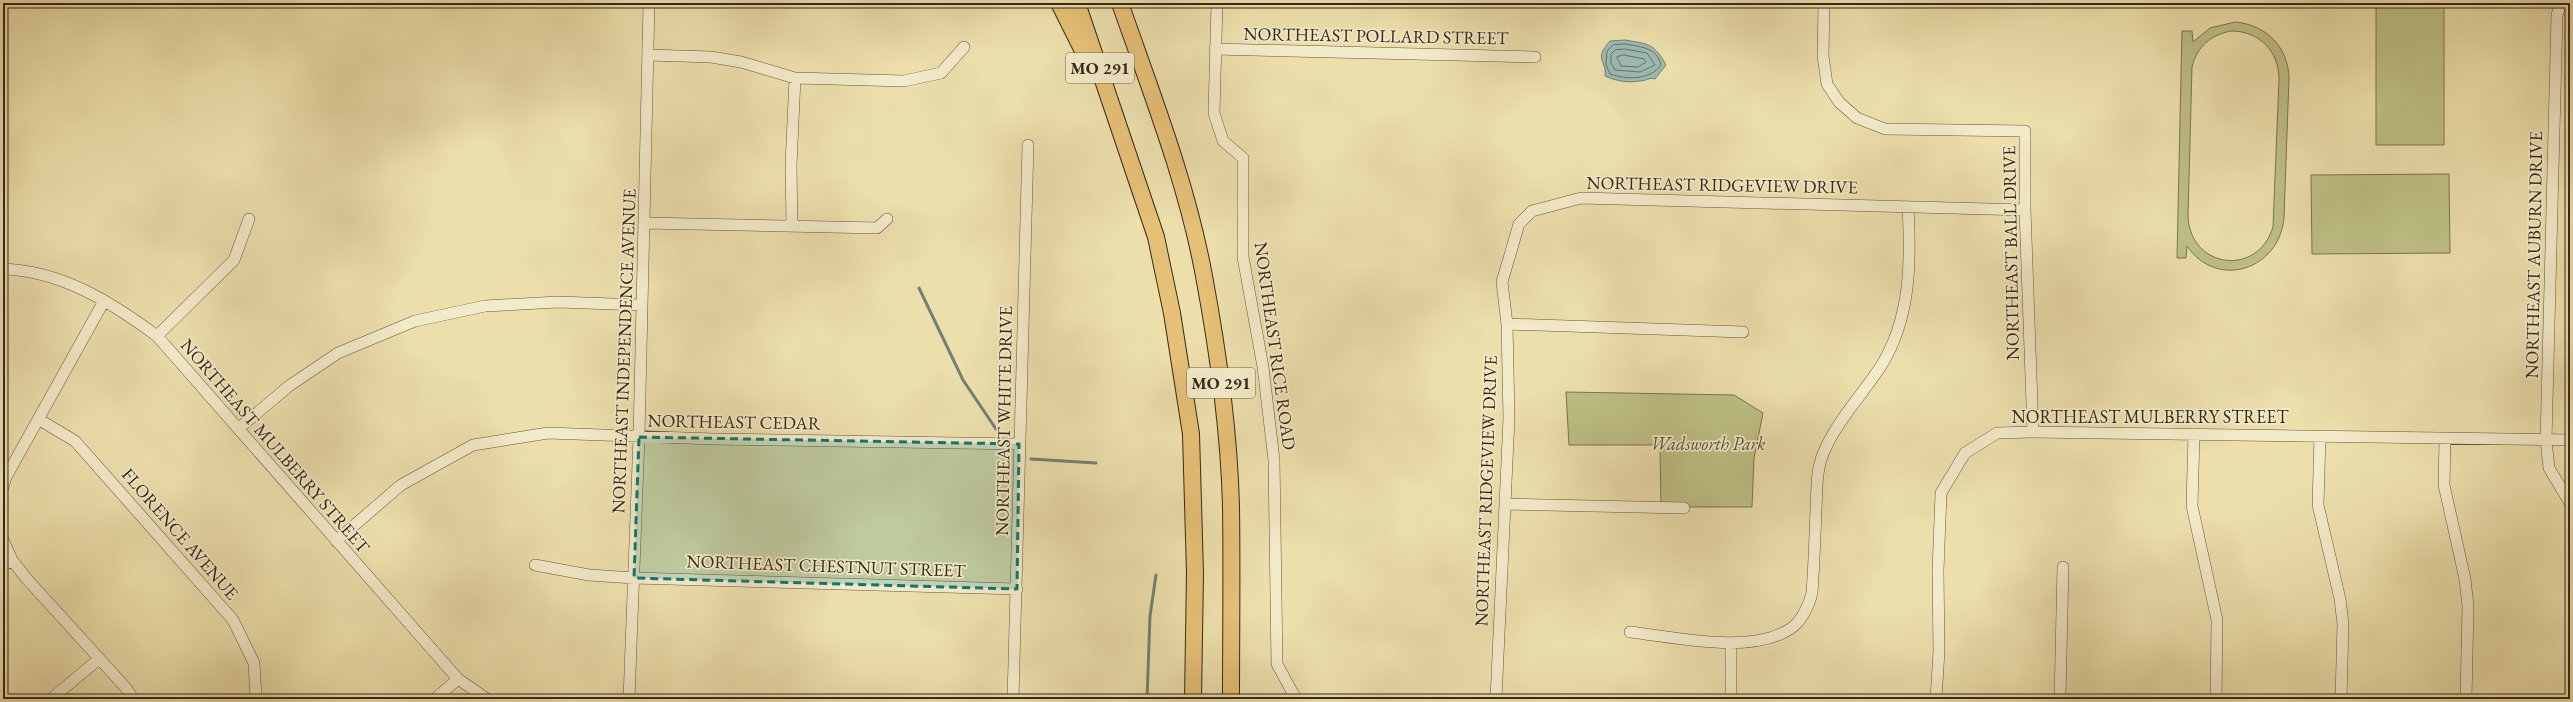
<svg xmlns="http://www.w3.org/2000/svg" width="2573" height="702" font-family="'EB Garamond',serif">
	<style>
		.green { fill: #bec085; stroke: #7a744f; fill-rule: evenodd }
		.water { fill: #9cbab3; stroke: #738075 }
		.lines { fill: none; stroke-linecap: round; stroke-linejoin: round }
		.shore { stroke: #687166; stroke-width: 1 }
		.stream { stroke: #738075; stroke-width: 3 }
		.minor-casing { stroke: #63563e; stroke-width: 12 }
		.highway-casing { stroke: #352819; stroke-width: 18 }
		.minor { stroke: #f3eac9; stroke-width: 11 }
		.highway { stroke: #e6c076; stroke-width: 16 }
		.marked { fill: #0f766e; fill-opacity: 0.2; stroke: #0f766e; stroke-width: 3; stroke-dasharray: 8 5; stroke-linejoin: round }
		.labels { text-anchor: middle; stroke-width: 3.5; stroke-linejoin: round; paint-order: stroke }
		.shield { fill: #f3eac9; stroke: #6e624e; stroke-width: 1 }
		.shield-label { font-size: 17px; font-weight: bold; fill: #352819 }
		.street-label { font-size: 18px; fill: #352819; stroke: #f3eac9 }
		.park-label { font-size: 18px; font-style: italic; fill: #574e34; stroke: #f3eac9 }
	</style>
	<rect width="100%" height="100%" fill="#ecdfac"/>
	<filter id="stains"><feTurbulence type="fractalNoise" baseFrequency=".005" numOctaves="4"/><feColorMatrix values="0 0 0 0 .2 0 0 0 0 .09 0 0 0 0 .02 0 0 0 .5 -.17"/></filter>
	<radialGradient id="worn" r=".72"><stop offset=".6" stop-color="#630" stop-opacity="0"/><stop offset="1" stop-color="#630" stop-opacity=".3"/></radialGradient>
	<!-- green -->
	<path class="green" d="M2444,6V145H2376V7Z
		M2235,22C2267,25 2288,47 2289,78L2284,218C2279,270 2217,290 2187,246L2186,258H2177L2182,31H2192L2193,42L2210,28ZM2231,31C2259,31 2279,51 2279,79L2273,227C2258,277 2191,269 2188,217L2192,67C2197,46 2211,35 2231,31Z
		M2449,174L2450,253L2312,254L2311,175Z
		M1566,392L1734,395L1763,413L1754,458L1752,507H1661L1660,445H1569Z"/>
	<!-- water -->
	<path class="water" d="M1625,40C1648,44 1654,43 1666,65L1655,79C1649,77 1646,81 1640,81C1627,83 1616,81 1605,76C1607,60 1593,60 1610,41Z"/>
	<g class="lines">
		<!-- shore -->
		<path class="shore" d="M1625,44C1640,47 1657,47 1661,65C1650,80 1627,80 1610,74L1606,65L1607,51L1613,45Z
			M1625,49L1647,53L1655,65L1640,72L1615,70L1611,63V54L1615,50Z
			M1624,55L1644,59L1646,62L1638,67L1621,66L1617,57Z"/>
		<!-- stream -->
		<path class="stream" d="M919,288L963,380L996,429
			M1031,459L1096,463
			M1147,699L1150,616L1156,575"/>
		<!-- minor casing -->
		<g class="minor-casing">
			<path id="minor" d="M1217,3L1214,113L1223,141L1243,158V257L1263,367L1274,460L1277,664L1296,699
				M1824,3L1823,56L1827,84L1839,102L1857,118L1885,129L2025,131V210L2033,432
				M2561,3L2557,15L2546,440L2549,468L2570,503
				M1215,49L1535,57
				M648,55L711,57L741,62L795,78L904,81L941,73L964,47
				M645,223L877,228L887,219
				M792,225L791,165L795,78
				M3,269C62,271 111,302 157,336L458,679L487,699
				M1507,324L1743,332
				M157,336L234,260L249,219
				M38,419L75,441L233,620L254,663L256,699
				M238,429L289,386L338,353L415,321L485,306L558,302L641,305
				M2194,434L2192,506L2217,620L2216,699
				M2320,436L2318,505L2340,599L2343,624L2341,699
				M2445,439L2444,485L2465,579L2468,606L2466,699
				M3,487L6,477L104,301
				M1507,504L1684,508
				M3,540L12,560L26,578L126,688L133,699
				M336,541L401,485L473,445L548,433L713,439L1019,444
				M535,565L589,575L634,578L1017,589
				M3,566L12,560
				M1630,632C1675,637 1750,655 1790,629C1801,622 1809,606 1812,593C1814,565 1815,537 1816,509C1817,491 1816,471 1823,454C1836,422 1862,395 1881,366C1911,318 1911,261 1908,207
				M51,699L99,659
				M435,699L458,679
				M629,699L639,437L649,3
				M1013,699L1028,145
				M1496,699L1509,418L1507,324L1502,282L1519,224L1532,211L1581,198L2025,210
				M1731,699V643
				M1936,699L1939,651L1938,571L1941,493L1965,453L1997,433L2033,432L2570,440
				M2060,699L2063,567"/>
		</g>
		<!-- highway casing -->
		<g class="highway-casing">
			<path id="highway" d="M1059,3L1088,61
				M1077,3L1156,237L1172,313L1191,434L1195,573L1193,699
				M1120,3C1151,92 1187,183 1204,276C1218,351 1229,429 1231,506C1232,570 1231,635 1231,699"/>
		</g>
		<!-- minor -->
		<use href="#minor" class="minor"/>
		<!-- highway -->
		<use href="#highway" class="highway"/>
	</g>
	<!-- marked area -->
	<path class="marked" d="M639,437L1019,444L1017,589L634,578Z"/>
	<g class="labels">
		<!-- shield labels -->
		<g class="shield">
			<rect x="1066" y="53" width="68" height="30" rx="3"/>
			<rect x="1187" y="368" width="68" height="30" rx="3"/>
		</g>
		<g class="shield-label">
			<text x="1100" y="74">MO 291</text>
			<text x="1221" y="389">MO 291</text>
		</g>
		<!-- street labels -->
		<g class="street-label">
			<text transform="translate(1376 36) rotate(1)" y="6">NORTHEAST POLLARD STREET</text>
			<text transform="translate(1722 185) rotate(1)" y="6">NORTHEAST RIDGEVIEW DRIVE</text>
			<text transform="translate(2011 253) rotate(-91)" y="6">NORTHEAST BALL DRIVE</text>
			<text transform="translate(2534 255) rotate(-89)" y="6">NORTHEAST AUBURN DRIVE</text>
			<text transform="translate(1275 346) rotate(82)" y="6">NORTHEAST RICE ROAD</text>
			<text transform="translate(624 351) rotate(-88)" y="6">NORTHEAST INDEPENDENCE AVENUE</text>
			<text x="2150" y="423">NORTHEAST MULBERRY STREET</text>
			<text transform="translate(1004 421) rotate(-89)" y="6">NORTHEAST WHITE DRIVE</text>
			<text transform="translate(734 422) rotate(1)" y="6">NORTHEAST CEDAR</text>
			<text transform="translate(275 446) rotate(49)" y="6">NORTHEAST MULBERRY STREET</text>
			<text transform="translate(1486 491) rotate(-88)" y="6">NORTHEAST RIDGEVIEW DRIVE</text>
			<text transform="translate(180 534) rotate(49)" y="6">FLORENCE AVENUE</text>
			<text transform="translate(826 566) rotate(2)" y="6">NORTHEAST CHESTNUT STREET</text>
		</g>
		<!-- park labels -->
		<g class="park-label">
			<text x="1708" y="450">Wadsworth Park</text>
		</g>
	</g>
	<!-- margin -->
	<rect width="2573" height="702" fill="none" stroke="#ecdfac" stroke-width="16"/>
	<rect x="4" y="4" width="2565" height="694" fill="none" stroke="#352819" stroke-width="2"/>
	<rect x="8" y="8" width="2557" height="686" fill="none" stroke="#352819"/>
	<rect width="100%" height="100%" filter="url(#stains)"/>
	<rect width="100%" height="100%" fill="url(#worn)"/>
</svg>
